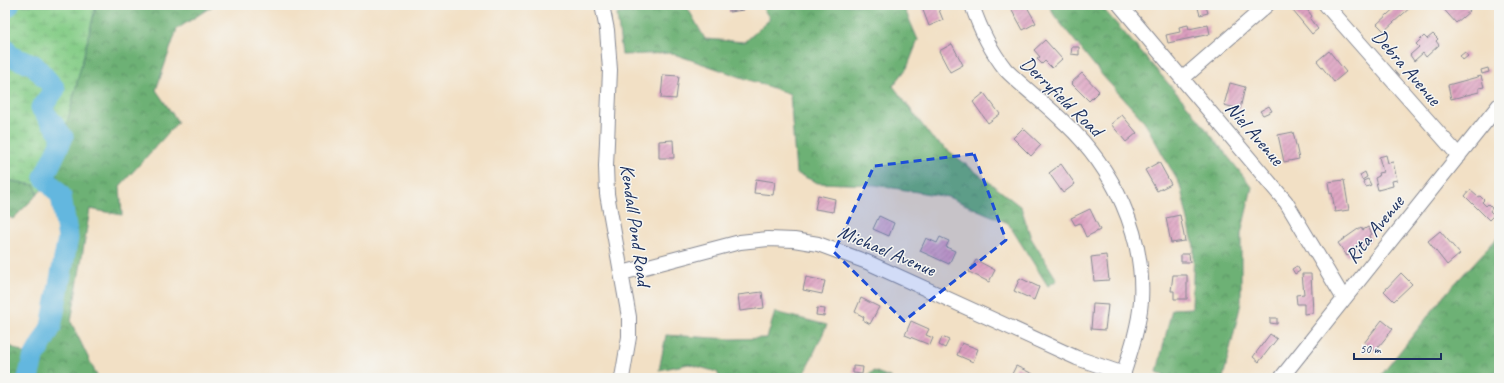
<svg xmlns="http://www.w3.org/2000/svg" width="1504" height="383" font-family="Caveat,sans-serif">
	<style>
		.forest { fill: url(#forest-crowns); stroke: #44706a }
		.wetland { fill: url(#wetland-marsh); stroke: #517e74 }
		.lines { fill: none; stroke-linecap: round; stroke-linejoin: round }
		.river { stroke: #63b7df; stroke-width: 21 }
		.building { fill: url(#building-hatch) }
		.minor-casing { stroke: #868892; stroke-width: 16 }
		.minor { stroke: #fff; stroke-width: 14 }
		.marked { fill: #1d4ed8; fill-opacity: 0.2; stroke: #1d4ed8; stroke-width: 3; stroke-dasharray: 8 5; stroke-linejoin: round }
		.labels { text-anchor: middle; stroke-width: 3; stroke-linejoin: round; paint-order: stroke }
		.street-label { font-size: 20px; fill: #1b2f5e; stroke: #f6f6f2 }
	</style>
	<defs>
		<pattern id="forest-crowns" width="20" height="18" patternUnits="userSpaceOnUse"><rect width="20" height="18" fill="#6db175"/><path d="M2 6a3 3 0 1 1 6 0M12 15a3 3 0 1 1 6 0" fill="none" stroke="#599063"/></pattern>
		<pattern id="wetland-marsh" width="20" height="14" patternUnits="userSpaceOnUse"><rect width="20" height="14" fill="#87ce89"/><path d="M1 5h8M5 5V1M11 12h8M15 12V8" fill="none" stroke="#74b179"/></pattern>
		<pattern id="building-hatch" width="6" height="6" patternUnits="userSpaceOnUse"><rect width="6" height="6" fill="#dc9fbf"/><path d="M-1 1l2-2M0 6l6-6M5 7l2-2" fill="none" stroke="#b2829e"/></pattern>
	</defs>
	<rect width="100%" height="100%" fill="#f6f6f2"/>
	<filter id="ink" filterUnits="userSpaceOnUse"><feTurbulence type="fractalNoise" baseFrequency=".025" numOctaves="2"/><feDisplacementMap in="SourceGraphic" scale="8" xChannelSelector="R" yChannelSelector="G"/><feConvolveMatrix kernelMatrix="1 2 1 2 8 2 1 2 1" color-interpolation-filters="sRGB"/></filter>
	<filter id="wash" filterUnits="userSpaceOnUse"><feTurbulence type="fractalNoise" baseFrequency=".012" numOctaves="4" result="noise"/><feDisplacementMap in="SourceGraphic" scale="16" xChannelSelector="R" yChannelSelector="G"/><feGaussianBlur stdDeviation="0.9" result="paint"/><feColorMatrix in="noise" values="0 0 0 0 0 0 0 0 0 0 0 0 0 0 0 0 0 1.4 0 .05"/><feComposite in="paint" operator="in"/></filter>
	<g filter="url(#wash)">
		<rect width="100%" height="100%" fill="#f2e0c5"/>
		<!-- forest -->
		<path class="forest" d="M96,5H214L177,29L156,90L178,122L120,186L122,215L90,209L71,322L98,378H5V343L41,363L56,329L68,259L58,209L55,172Z
			M670,5H686L705,39L745,42L770,19L761,5H903L918,40L907,68L893,86L932,138L1021,207L1031,238L1057,280L1048,286L1008,223L948,197L875,185L818,183L796,173L790,94L671,53L622,55L617,14Z
			M1049,5H1100L1187,105L1252,187L1241,234V303L1223,378H1171L1157,372L1172,309L1192,308L1194,247L1180,185L1144,121L1102,75L1054,15Z
			M5,180L35,185L38,194L13,219L5,215Z
			M1499,236V364L1493,378H1379L1448,291Z
			M775,312L827,325L803,376L807,378H720L717,372L689,364L659,370L666,335L731,339L767,338Z
			M874,371L892,378H862Z"/>
		<!-- wetland -->
		<path class="wetland" d="M5,5H96L55,172L38,194L35,185L5,180Z"/>
		<g class="lines">
			<!-- river -->
			<path class="river" d="M5,8L9,5
				M5,48L9,56L34,65L55,89L41,108L63,137L44,177L61,196L68,238L51,327L33,359L28,378"/>
		</g>
		<g id="blocks">
			<!-- building -->
			<path class="building" d="M729,5H744V10L729,12Z
				M921,5H937L943,20L929,26Z
				M1015,5H1026L1036,23L1023,30L1011,8Z
				M1398,5L1412,6L1384,31L1377,24Z
				M1440,5H1465L1470,11L1456,23Z
				M1206,6L1208,13L1200,15L1198,8Z
				M1298,6L1301,10L1305,7L1312,16L1310,19L1318,29L1312,34L1293,11Z
				M1188,25L1189,29L1208,25L1210,34L1168,43L1166,35L1180,32L1179,27Z
				M1433,34L1438,39L1436,41L1439,45L1426,57L1423,53L1414,61L1410,55L1419,47L1416,44L1424,36L1427,39Z
				M1045,40L1062,59L1052,68L1045,61L1042,64L1037,59L1040,57L1034,50Z
				M952,44L963,65L950,72L939,51Z
				M1072,47H1079V55L1071,54Z
				M1329,51L1346,72L1334,82L1317,61Z
				M1465,52L1468,56L1463,60L1460,56Z
				M1488,68L1489,72L1482,74L1481,70Z
				M1082,73L1099,91L1089,101L1071,83Z
				M663,75L679,76L676,99L661,98Z
				M1481,76L1484,87L1479,88V92L1451,99L1448,85Z
				M1230,83L1245,87L1240,109L1224,105Z
				M984,93L1000,114L988,123L973,102Z
				M1269,106L1272,111L1263,115L1260,111Z
				M1122,115L1137,133L1126,142L1111,124Z
				M1023,128L1041,145L1031,156L1013,138Z
				M1293,132L1299,159L1284,162L1278,135Z
				M673,140L674,158H659V141Z
				M1386,155L1388,163L1393,162L1397,180L1392,181L1393,186L1378,190L1375,178L1379,176L1378,173L1383,172L1379,157Z
				M1159,162L1171,184L1157,191L1145,170Z
				M1061,164L1075,184L1063,193L1049,173Z
				M1365,172L1367,177L1362,180L1360,175Z
				M756,179L775,182L773,195L754,193Z
				M1368,179L1371,185L1366,187L1363,181Z
				M1344,180L1349,210L1335,212L1332,193L1330,194L1328,182Z
				M1470,190L1478,197L1480,196L1484,200L1482,202L1486,206L1488,204L1492,208L1490,211L1494,215L1489,220L1465,196Z
				M818,195L835,199L833,212L815,209Z
				M1090,209L1100,230L1086,237L1080,223L1075,225L1071,218Z
				M1180,215L1185,241L1171,243L1166,218Z
				M879,216L894,223L889,236L873,229Z
				M1361,227L1363,230L1368,227L1372,234L1369,236L1371,240L1347,256L1338,243Z
				M1440,231L1460,254L1447,265L1428,241Z
				M940,237L949,241L946,247L955,251L949,264L920,251L926,238L937,243Z
				M1181,254H1189L1190,262H1181Z
				M1106,255L1109,280L1094,281L1091,257Z
				M976,260L995,270L989,282L969,272Z
				M1297,266L1300,271L1295,274L1292,269Z
				M1401,273L1412,284L1394,301L1384,291Z
				M1302,274H1311L1313,313L1304,314V304H1297L1296,295L1304,294Z
				M1173,275H1187V299H1174V291H1171Z
				M806,277L825,281L822,294L803,290Z
				M1020,278L1039,287L1034,300L1014,291Z
				M762,292L764,308L740,311L738,295Z
				M861,298L879,307L870,324L863,320L864,317L855,312Z
				M1093,304L1108,305L1105,330L1091,329Z
				M817,308L825,309L824,316L816,315Z
				M1270,318H1277V324L1270,323Z
				M1382,320L1393,329L1375,351L1364,343Z
				M911,321L929,329L926,335L933,338L930,345L905,335Z
				M1270,334L1277,339L1259,362L1253,357Z
				M942,337L949,340L945,348L939,345Z
				M962,343L978,349L973,362L957,355Z
				M853,366L863,367L862,374L853,373Z
				M1016,366L1033,374L1031,378H1010Z"/>
		</g>
	</g>
	<g filter="url(#ink)">
		<use href="#blocks" fill-opacity="0" stroke="#868892" stroke-width="1"/>
		<g class="lines">
			<!-- minor casing -->
			<g class="minor-casing">
				<path id="minor" d="M602,5L607,30L610,70L606,166L607,194L629,317V337L622,378
					M972,5C980,29 990,50 1006,70C1025,89 1046,104 1065,123C1113,168 1145,234 1141,301C1139,327 1130,353 1122,378
					M1120,5L1286,202L1344,299
					M1326,5L1459,156
					M1182,79L1267,5
					M622,273L740,242L768,239L794,240L818,244L867,262L1077,358L1124,374
					M1281,378L1499,105"/>
			</g>
			<!-- minor -->
			<use href="#minor" class="minor"/>
		</g>
	</g>
	<!-- marked area -->
	<path class="marked" d="M974,154L1006,240L904,321L834,252L874,166Z"/>
	<g class="labels">
		<!-- street labels -->
		<g class="street-label">
			<text transform="translate(1407 67) rotate(49)" y="7">Debra Avenue</text>
			<text transform="translate(1062 96) rotate(44)" y="7">Derryfield Road</text>
			<text transform="translate(1255 133) rotate(49)" y="7">Niel Avenue</text>
			<text transform="translate(636 225) rotate(82)" y="7">Kendall Pond Road</text>
			<text transform="translate(1374 229) rotate(-51)" y="7">Rita Avenue</text>
			<text transform="translate(887 250) rotate(23)" y="7">Michael Avenue</text>
		</g>
	</g>
	<!-- margin -->
	<rect width="1504" height="383" fill="none" stroke="#f6f6f2" stroke-width="20"/>
	<!-- scale -->
	<path d="M1354 353v6h87v-6" fill="none" stroke="#1b2f5e" stroke-width="2"/>
	<text x="1360" y="353" font-size="12" fill="#1b2f5e" stroke="#f6f6f2" stroke-width="3" paint-order="stroke">50 m</text>
</svg>
